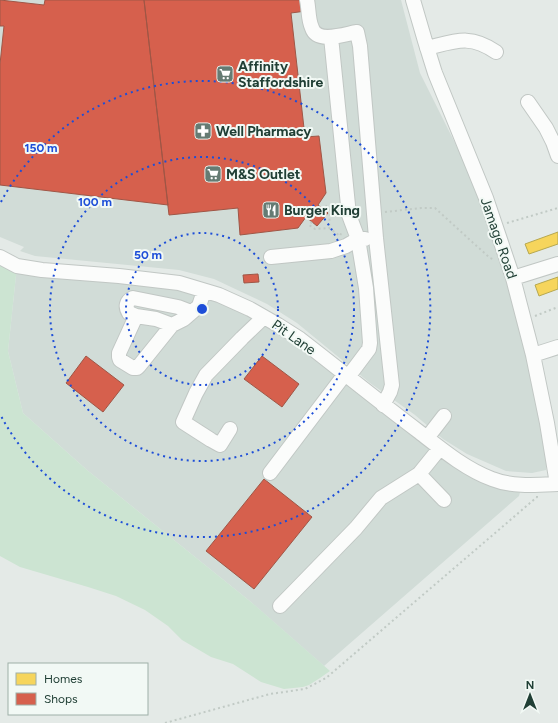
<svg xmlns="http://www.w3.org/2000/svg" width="558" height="723" font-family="Figtree,sans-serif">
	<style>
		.built { fill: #d1dcd7 }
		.green { fill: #cce4d2 }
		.homes { fill: #f6d55c; stroke: #b6a850 }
		.shops { fill: #d6604d; stroke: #9f5646 }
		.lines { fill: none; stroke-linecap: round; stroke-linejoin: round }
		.minor-casing { stroke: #c1c7c4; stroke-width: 16 }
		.path { stroke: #c1cac5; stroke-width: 2; stroke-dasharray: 2 3; stroke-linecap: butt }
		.minor { stroke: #fbfcfb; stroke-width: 14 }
		.ring { fill: none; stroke: #1d4ed8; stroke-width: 2; stroke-dasharray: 2 4 }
		.labels { text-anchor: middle; stroke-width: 4; stroke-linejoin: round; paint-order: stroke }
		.poi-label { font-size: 14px; font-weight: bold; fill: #203f35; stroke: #f2f9f5; text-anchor: start }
		.street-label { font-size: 14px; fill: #203f35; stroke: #f2f9f5 }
		.centre { fill: #1d4ed8; stroke: #f2f9f5; stroke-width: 2 }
		.ring-label { font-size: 12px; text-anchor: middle; font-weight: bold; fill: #1d4ed8; stroke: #f2f9f5; stroke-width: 4; stroke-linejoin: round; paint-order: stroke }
	</style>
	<rect width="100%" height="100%" fill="#e4eae7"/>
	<!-- built -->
	<path class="built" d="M0,0H401L420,73L461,155L488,222L507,279L528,362L541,431L547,453L546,470L532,473L506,471L467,454L443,439L415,415L370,383L297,323L267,304L214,279L179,270L35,256L20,251L24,247L0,237Z
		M17,266L179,283L250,309L466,466L522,485L519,496L324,666L251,602L87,470L23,413L8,351Z"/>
	<!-- green -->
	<path class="green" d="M0,257L17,266L8,351L23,413L87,470L251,602L330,671L320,678L309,685L303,687L284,689L261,682L233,664L211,657L182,640L168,626L145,610L116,596L88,587L20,567L0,556Z"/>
	<!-- homes -->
	<path class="homes" d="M558,232V244L529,254L525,244Z
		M558,277V289L539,296L535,285Z"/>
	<!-- shops -->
	<path class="shops" d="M0,0L44,5L45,0H144L168,205L0,185V64L4,26H0Z
		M144,0H305L306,11L291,13L305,137L319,136L326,193L318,205L328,213L317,226L306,217L298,228L240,235L238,208L169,215Z
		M258,274L259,282L244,283L243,275Z
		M86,356L124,385L103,412L66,383Z
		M262,356L299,384L282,407L244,379Z
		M264,479L312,517L254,589L206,551Z"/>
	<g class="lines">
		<!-- minor casing -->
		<g class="minor-casing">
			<path id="minor" d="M307,0C309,9 308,20 312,28C317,44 345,34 357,32L360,46L376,238L392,385L390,392L383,405
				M413,0L425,41L435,73L486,198L513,278L533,355L547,423L557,484
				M331,37L349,215L358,239L366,288L370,343L369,349L348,377
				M427,48C456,41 470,34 496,52
				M528,102L546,128L553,142L558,156
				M0,257L17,266L42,270L119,276L179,283L219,295L250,309L278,325L300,339C339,369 378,401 418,431C440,448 465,469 492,479C512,487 536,485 558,484
				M271,257L331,251L346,246L358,239H365
				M513,278L558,264
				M136,316L129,313C125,307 126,301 133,298L178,307L191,312
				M172,325L156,319L136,316L119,353V357L120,360L133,368H137L139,366L172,325L184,319L199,306L204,291
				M533,355L558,347
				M230,429L220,445L211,440L183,422L196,393L206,375L242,338L264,317
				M427,438L444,416
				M440,448L419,474L444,500
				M270,473L345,374
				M280,606L356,528L381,498L419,474"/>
		</g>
		<!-- path -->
		<path class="path" d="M322,208L325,205L330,210L329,228
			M385,212L421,208H435L470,240L490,258L495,260
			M312,222L309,225L315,229L329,228L340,236L342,231
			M507,223L558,208
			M535,316L558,307
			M165,723L270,694L305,689L326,678L537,497V496"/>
		<!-- minor -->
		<use href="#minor" class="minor"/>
	</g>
	<!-- distance rings -->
	<g class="ring">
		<circle cx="202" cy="309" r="76"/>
		<circle cx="202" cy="309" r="152"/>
		<path d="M1 202A228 228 0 1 1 1 416"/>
	</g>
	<!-- icons -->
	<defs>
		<g id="supermarket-square" transform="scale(0.9)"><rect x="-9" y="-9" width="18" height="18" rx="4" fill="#657b73" stroke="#f2f9f5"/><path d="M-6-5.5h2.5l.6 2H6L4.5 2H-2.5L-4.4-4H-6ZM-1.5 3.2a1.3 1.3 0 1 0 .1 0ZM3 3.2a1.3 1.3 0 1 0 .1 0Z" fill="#fff"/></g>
		<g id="pharmacy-square" transform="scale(0.9)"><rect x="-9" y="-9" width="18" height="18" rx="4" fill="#657b73" stroke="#f2f9f5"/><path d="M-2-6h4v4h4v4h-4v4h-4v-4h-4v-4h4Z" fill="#fff"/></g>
		<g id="restaurant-square" transform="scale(0.9)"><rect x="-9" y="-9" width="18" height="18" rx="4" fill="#657b73" stroke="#f2f9f5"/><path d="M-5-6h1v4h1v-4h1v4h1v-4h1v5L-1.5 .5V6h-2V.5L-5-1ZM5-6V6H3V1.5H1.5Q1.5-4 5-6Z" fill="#fff"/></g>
	</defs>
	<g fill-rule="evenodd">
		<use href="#supermarket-square" x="225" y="74"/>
		<use href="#pharmacy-square" x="203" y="131"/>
		<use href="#supermarket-square" x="213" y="174"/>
		<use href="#restaurant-square" x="271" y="210"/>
	</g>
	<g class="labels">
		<!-- poi labels -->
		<g class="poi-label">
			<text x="238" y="71">Affinity<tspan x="238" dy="16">Staffordshire</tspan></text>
			<text x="216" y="136">Well Pharmacy</text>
			<text x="226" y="179">M&amp;S Outlet</text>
			<text x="284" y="215">Burger King</text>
		</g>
		<!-- street labels -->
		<g class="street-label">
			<text transform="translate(499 238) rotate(71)" y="5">Jamage Road</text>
			<text transform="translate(294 337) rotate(35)" y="5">Pit Lane</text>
		</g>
	</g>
	<circle cx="202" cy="309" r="6" class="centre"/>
	<g class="ring-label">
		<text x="41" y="152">150 m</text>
		<text x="95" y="206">100 m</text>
		<text x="148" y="259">50 m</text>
	</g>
	<!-- legend -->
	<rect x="8" y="663" width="140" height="52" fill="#f2f9f5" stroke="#9eafa8"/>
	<rect x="16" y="673" width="20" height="12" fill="#f6d55c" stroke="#9eafa8"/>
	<text x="44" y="683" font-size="12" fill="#203f35">Homes</text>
	<rect x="16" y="693" width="20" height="12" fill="#d6604d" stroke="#9eafa8"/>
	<text x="44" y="703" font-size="12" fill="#203f35">Shops</text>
	<!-- north arrow -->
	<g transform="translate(530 695)" stroke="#f2f9f5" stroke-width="3" paint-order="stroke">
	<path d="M0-3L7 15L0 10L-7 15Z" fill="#203f35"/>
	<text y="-6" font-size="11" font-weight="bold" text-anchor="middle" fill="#203f35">N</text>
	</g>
</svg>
